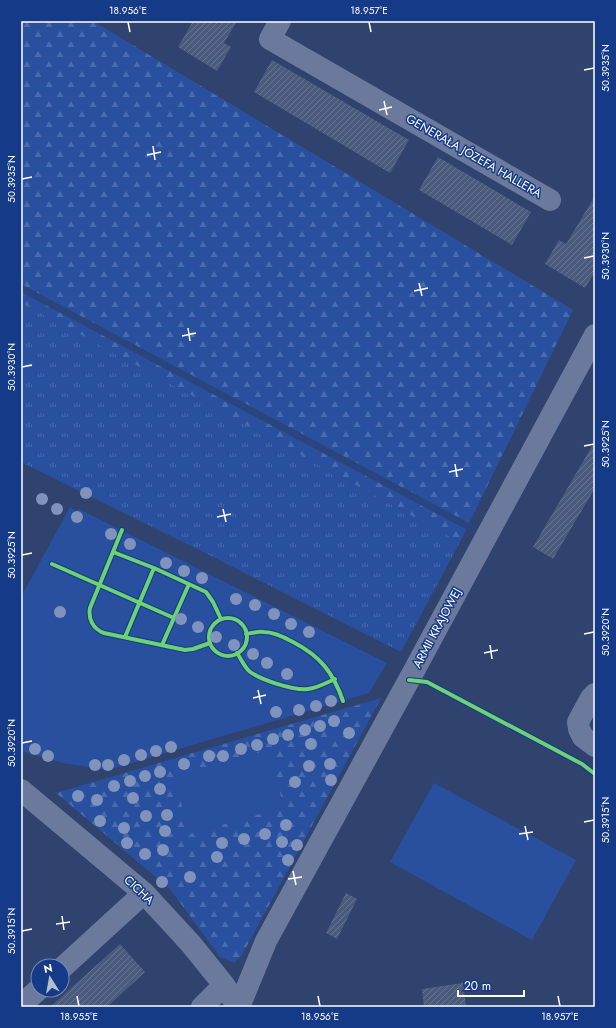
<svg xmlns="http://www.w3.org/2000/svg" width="616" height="1028" font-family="Jost,sans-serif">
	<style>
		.grass { fill: url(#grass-tufts) }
		.forest { fill: url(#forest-firs) }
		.green { fill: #29509f }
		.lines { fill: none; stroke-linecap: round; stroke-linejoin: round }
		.stream { stroke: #2a457d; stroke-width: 7 }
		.building { fill: url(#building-hatch) }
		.minor { stroke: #6b7a9c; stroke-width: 22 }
		.cycleway-casing { stroke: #153a88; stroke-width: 6 }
		.cycleway { stroke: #6cd273; stroke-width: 4 }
		.tree { fill: #8093bc }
		.ticks { fill: none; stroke: #fff; stroke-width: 1.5 }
		.labels { text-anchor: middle; stroke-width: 3; stroke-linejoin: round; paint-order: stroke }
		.street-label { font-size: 12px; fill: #fff; stroke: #153a88 }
		.neatline { fill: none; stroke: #fff; stroke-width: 1.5 }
		.ticks-label { font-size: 10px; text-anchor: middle; fill: #fff }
	</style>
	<defs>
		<pattern id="grass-tufts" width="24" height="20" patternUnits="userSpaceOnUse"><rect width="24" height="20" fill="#29509f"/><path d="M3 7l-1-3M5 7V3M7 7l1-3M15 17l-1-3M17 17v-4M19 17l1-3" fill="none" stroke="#496aad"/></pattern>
		<pattern id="forest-firs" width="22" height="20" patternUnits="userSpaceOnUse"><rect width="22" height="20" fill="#29509f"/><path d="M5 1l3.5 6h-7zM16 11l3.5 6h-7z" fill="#496aad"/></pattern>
		<pattern id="building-hatch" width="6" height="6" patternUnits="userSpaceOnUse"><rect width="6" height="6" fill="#4a5b7d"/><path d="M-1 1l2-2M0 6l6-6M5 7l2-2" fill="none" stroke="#657490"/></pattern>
	</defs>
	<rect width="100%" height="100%" fill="#2f436e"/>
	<!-- grass -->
	<path class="grass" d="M21,302L460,542L401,652L211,556L21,462Z"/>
	<!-- forest -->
	<path class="forest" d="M21,21H93L573,310L460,542L21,302Z
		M381,698L242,955L234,963L220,957L170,889L56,793Z"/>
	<!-- green -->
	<path class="green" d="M70,507L77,511L79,509L387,663L369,693L108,770L63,763L22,751L21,750V597Z
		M268,750L284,807L190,834L174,777Z
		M434,783L576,860L532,940L390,862Z"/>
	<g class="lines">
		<!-- stream -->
		<path class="stream" d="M21,288L473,529"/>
	</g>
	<!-- building -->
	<path class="building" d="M193,21H237L224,43L231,47L217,71L178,47Z
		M272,60L409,140L390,173L254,92Z
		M438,157L531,212L512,245L419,190Z
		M595,196V272L585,288L545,264L559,240L566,244Z
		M595,441V488L553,559L533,547Z
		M346,893L357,899L337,939L326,933Z
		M120,944L145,972L107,1007H50Z
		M463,983L466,1007H424L422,989Z"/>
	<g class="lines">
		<!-- minor -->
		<path class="minor" d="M280,21L270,39L550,200
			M595,694L591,698L578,722L579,729L583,737L595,746
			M21,790L144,893L191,944L224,985L238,1007
			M62,968L144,893
			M21,1005L38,990
			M202,1007L224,985
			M239,1007L266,941L416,667L595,335"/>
		<!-- cycleway casing -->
		<g class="cycleway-casing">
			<path id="cycleway" d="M122,530L90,608C88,619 93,629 104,633L185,650L193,649L210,643
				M113,552L154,568L206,592L213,602L221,619
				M52,564L174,618
				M209 637a19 19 0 1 1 38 0a19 19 0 1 1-38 0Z
				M246,634C252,633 258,631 264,632C274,632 284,637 293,642C320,656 333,672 343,701
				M125,637L154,568
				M162,645L189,584
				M237,653C241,659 244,666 249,671C260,680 295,691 308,689C317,688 326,683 335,679
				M409,680L427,682L582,764L595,774"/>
		</g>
		<!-- cycleway -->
		<use href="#cycleway" class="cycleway"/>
	</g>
	<!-- trees -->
	<g class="tree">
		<circle cx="86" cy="493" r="6"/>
		<circle cx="42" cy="499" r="6"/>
		<circle cx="57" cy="509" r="6"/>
		<circle cx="77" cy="517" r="6"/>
		<circle cx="111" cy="534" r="6"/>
		<circle cx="130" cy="544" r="6"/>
		<circle cx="166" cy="563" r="6"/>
		<circle cx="184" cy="571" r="6"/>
		<circle cx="202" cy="578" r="6"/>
		<circle cx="236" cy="599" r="6"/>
		<circle cx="255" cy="605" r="6"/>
		<circle cx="60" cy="612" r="6"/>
		<circle cx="274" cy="614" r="6"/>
		<circle cx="181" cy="619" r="6"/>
		<circle cx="291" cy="624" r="6"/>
		<circle cx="198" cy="627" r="6"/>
		<circle cx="309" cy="632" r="6"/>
		<circle cx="216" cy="637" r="6"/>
		<circle cx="234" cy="645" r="6"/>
		<circle cx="253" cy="654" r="6"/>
		<circle cx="267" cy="663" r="6"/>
		<circle cx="287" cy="674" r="6"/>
		<circle cx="331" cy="701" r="6"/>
		<circle cx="316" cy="706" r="6"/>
		<circle cx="299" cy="710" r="6"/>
		<circle cx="276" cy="712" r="6"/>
		<circle cx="334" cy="721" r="6"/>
		<circle cx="320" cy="726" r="6"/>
		<circle cx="305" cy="730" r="6"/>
		<circle cx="349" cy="733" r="6"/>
		<circle cx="288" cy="735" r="6"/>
		<circle cx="273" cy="739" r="6"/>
		<circle cx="311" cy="744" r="6"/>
		<circle cx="257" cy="745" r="6"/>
		<circle cx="171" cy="747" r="6"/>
		<circle cx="35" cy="749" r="6"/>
		<circle cx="241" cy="749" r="6"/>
		<circle cx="156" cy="751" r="6"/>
		<circle cx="141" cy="755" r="6"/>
		<circle cx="48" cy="756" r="6"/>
		<circle cx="209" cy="756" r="6"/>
		<circle cx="223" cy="756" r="6"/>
		<circle cx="124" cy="760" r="6"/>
		<circle cx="184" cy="764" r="6"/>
		<circle cx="330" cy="764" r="6"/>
		<circle cx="95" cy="765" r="6"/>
		<circle cx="108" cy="765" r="6"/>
		<circle cx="309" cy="766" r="6"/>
		<circle cx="160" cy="772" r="6"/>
		<circle cx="145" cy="776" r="6"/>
		<circle cx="331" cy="780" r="6"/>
		<circle cx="130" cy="781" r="6"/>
		<circle cx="295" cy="782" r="6"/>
		<circle cx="114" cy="786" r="6"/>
		<circle cx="160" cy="789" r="6"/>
		<circle cx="78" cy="796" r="6"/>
		<circle cx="133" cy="798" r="6"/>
		<circle cx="97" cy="800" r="6"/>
		<circle cx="167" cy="815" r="6"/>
		<circle cx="146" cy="816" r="6"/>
		<circle cx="100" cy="821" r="6"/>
		<circle cx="286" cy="825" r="6"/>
		<circle cx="124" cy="828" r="6"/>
		<circle cx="165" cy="831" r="6"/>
		<circle cx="265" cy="834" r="6"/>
		<circle cx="244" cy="839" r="6"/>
		<circle cx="282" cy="842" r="6"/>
		<circle cx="127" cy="843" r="6"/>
		<circle cx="222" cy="843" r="6"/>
		<circle cx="297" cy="845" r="6"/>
		<circle cx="163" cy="850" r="6"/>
		<circle cx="145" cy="854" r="6"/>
		<circle cx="217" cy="857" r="6"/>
		<circle cx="288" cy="860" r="6"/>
		<circle cx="190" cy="877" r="6"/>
		<circle cx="162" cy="882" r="6"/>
	</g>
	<!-- ticks -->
	<path class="ticks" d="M128,22L130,32M369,22L371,32M584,70L594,68M384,101L387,115M379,110L392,107M153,146L155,160M147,155L161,152M22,179L32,177M584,258L594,256M419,283L422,296M414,291L428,288M188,328L190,341M182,336L196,333M22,367L32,365M584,446L594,444M455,464L457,477M449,472L463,469M223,509L226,522M217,517L231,514M22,555L32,553M584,634L594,632M490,645L492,659M484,653L498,650M258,690L261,704M253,698L266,695M22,743L32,741M584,822L594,820M525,826L528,840M519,834L533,832M293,871L296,885M288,879L302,877M62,916L64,930M56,924L70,922M22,931L32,929M77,996L79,1006M318,996L320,1006M558,996L560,1006"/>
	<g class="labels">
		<!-- street labels -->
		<g class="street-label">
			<text transform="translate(474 156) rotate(30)" y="4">GENERAŁA JÓZEFA HALLERA</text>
			<text transform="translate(437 628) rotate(-62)" y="4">ARMII KRAJOWEJ</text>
			<text transform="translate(139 890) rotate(43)" y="4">CICHA</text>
		</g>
	</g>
	<!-- border -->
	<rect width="616" height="1028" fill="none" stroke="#153a88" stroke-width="44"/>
	<!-- north arrow -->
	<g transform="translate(50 978) rotate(349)"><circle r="19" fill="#153a88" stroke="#7389b8"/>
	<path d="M0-3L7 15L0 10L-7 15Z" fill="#b6bdcc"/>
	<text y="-6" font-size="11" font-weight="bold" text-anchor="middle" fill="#ffffff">N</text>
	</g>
	<!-- scale -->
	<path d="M458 990v6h66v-6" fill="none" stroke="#ffffff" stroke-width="2"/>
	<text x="464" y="990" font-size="12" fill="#ffffff" stroke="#153a88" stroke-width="3" paint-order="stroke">20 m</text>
	<rect x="22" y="22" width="572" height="984" class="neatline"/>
	<g class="ticks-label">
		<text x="128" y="14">18.956°E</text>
		<text x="369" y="14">18.957°E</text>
		<text transform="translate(605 68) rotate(-90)" y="4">50.3935°N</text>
		<text transform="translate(11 179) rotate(-90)" y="4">50.3935°N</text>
		<text transform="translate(605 256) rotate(-90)" y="4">50.3930°N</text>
		<text transform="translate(11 367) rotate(-90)" y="4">50.3930°N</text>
		<text transform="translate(605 444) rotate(-90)" y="4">50.3925°N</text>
		<text transform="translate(11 555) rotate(-90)" y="4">50.3925°N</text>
		<text transform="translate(605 632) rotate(-90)" y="4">50.3920°N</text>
		<text transform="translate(11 743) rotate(-90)" y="4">50.3920°N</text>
		<text transform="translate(605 820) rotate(-90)" y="4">50.3915°N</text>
		<text transform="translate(11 931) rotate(-90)" y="4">50.3915°N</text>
		<text x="79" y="1020">18.955°E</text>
		<text x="320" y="1020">18.956°E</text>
		<text x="560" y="1020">18.957°E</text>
	</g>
</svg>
